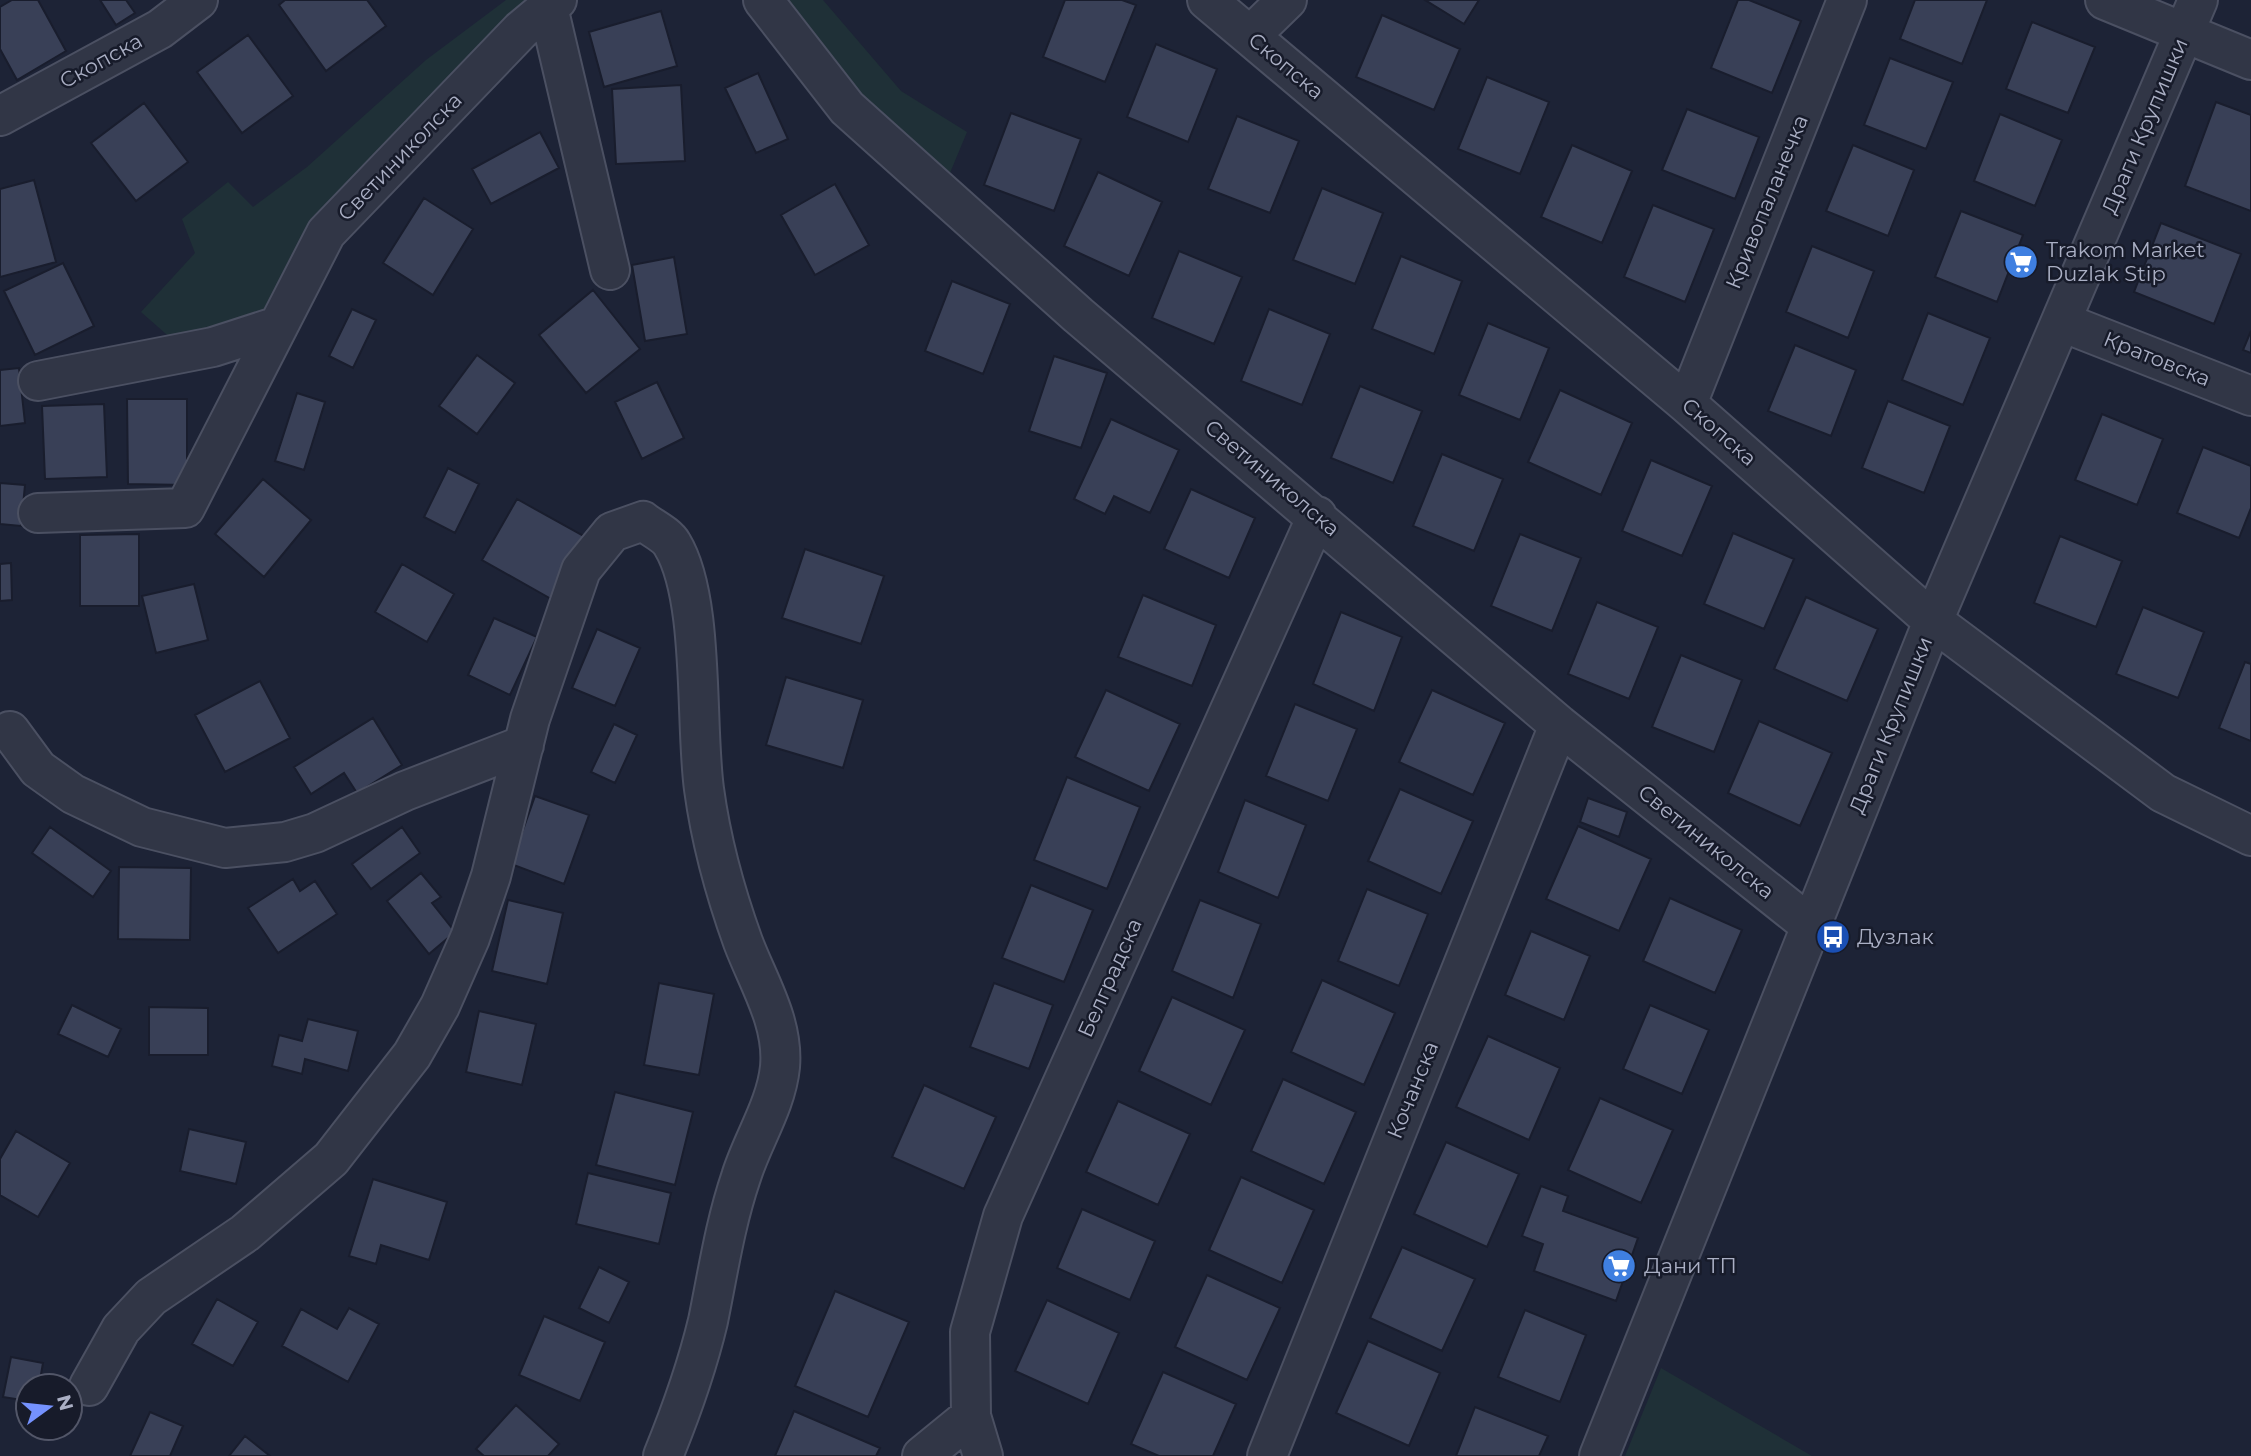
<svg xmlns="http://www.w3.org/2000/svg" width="2251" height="1456" font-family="Montserrat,sans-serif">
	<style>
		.green { fill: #1f3037 }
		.building { fill: #394057; stroke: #191d2d; stroke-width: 2 }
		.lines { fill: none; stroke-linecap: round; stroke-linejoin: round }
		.minor-casing { stroke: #4b5062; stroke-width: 42 }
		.minor { stroke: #313646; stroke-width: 38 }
		.labels { text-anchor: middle; stroke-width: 5; stroke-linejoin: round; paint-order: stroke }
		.street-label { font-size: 21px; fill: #aaafc4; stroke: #171b2a }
		.poi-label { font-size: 21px; fill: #aaafc4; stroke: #171b2a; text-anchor: start }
	</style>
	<rect width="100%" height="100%" fill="#1d2336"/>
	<!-- green -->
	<path class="green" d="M506,0H541L263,316L174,341L141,312L195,253L182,219L228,182L253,207L307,167L426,60Z
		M779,0H823L901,91L967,132L947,180L857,104Z
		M1661,1368L1812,1456H1625Z"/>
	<!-- building -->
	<path class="building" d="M12,0H38L66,51L17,80L0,49V7Z
		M100,0H126L135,13L116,25Z
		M285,0H367L386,26L326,71L279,5Z
		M1065,0H1122L1136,5L1105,82L1043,57Z
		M1425,0H1479L1464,24Z
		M1738,0H1749L1801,21L1772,93L1711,68Z
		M1915,0H1987L1962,64L1900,39Z
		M661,11L677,66L604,87L589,32Z
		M1382,15L1460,49L1434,110L1356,77Z
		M2032,22L2095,47L2068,113L2006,89Z
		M248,35L293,96L242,133L197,72Z
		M1156,44L1217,69L1188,142L1127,117Z
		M1890,58L1953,82L1926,149L1864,125Z
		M758,73L788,139L756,153L725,88Z
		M1487,77L1549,102L1520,174L1458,149Z
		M681,85L685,161L616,164L612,89Z
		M2216,102L2251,115V211L2185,186Z
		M144,103L188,162L136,201L91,143Z
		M1687,109L1759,137L1735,199L1662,170Z
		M1011,113L1081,139L1054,211L984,185Z
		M2000,114L2062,140L2035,206L1974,181Z
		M1237,116L1299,141L1270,213L1208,189Z
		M540,132L559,168L491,204L472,169Z
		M1572,145L1632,171L1602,243L1541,217Z
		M1853,145L1914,170L1888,236L1826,211Z
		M1098,172L1162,202L1129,276L1064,246Z
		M34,180L56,262L0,277V189Z
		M835,184L869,245L815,275L781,215Z
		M1322,188L1383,213L1355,284L1293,260Z
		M424,198L473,229L433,295L383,263Z
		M1653,205L1714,229L1685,302L1624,277Z
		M1961,211L2023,235L1997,302L1935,277Z
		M2161,223L2241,254L2214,324L2134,292Z
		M1812,246L1874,271L1848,338L1786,312Z
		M1179,251L1242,277L1214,344L1152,318Z
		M1401,256L1462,281L1434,354L1372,329Z
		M674,257L687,334L645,341L632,265Z
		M63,263L94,326L35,355L4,291Z
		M952,281L1010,304L983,374L925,351Z
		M593,290L640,349L586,393L539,335Z
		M352,309L376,320L353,368L329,356Z
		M1269,309L1330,334L1302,405L1241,381Z
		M1928,313L1990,338L1963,405L1902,380Z
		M1488,323L1549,348L1520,420L1459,395Z
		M2251,331V353L2243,350Z
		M1795,345L1856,370L1831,436L1768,411Z
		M477,355L515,383L477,434L439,406Z
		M1054,356L1107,373L1081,448L1029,431Z
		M19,368L25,423L0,426V370Z
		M657,382L684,438L642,459L615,402Z
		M1360,386L1422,411L1393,483L1331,458Z
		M1560,390L1632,423L1601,495L1528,462Z
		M297,393L325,402L304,470L275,461Z
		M127,399H187V485L128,484Z
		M1888,401L1950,426L1924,493L1862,468Z
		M104,404L107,477L45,479L42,406Z
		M2102,414L2163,439L2137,505L2075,480Z
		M1111,419L1179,450L1150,513L1114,496L1105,514L1074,499Z
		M2203,447L2251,466V508L2239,538L2177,513Z
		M1442,454L1503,479L1474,551L1413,526Z
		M1651,460L1712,486L1682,556L1622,531Z
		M448,468L479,484L455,533L424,517Z
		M263,479L311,520L264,577L215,534Z
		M0,483L25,485L21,526L0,524Z
		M1191,489L1255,518L1229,578L1164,549Z
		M517,499L587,538L553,600L482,560Z
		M1733,533L1794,559L1764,629L1704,604Z
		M139,534V606H80V535Z
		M1520,534L1581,558L1552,631L1491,606Z
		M2060,536L2122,561L2096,627L2034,603Z
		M805,549L884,576L861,644L782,618Z
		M11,563L12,600L0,601V564Z
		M402,564L454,594L427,642L375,612Z
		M194,584L208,640L156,653L142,596Z
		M1143,595L1216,625L1192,686L1118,657Z
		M1806,597L1878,629L1847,701L1774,669Z
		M1597,602L1658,627L1629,699L1568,674Z
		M2143,607L2204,632L2178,698L2116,674Z
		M1341,612L1402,637L1374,711L1313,684Z
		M494,618L537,637L510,695L468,675Z
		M597,629L640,648L615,706L572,688Z
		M1681,655L1742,680L1714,752L1652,727Z
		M2245,662L2251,664V741L2219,728Z
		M786,677L863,700L843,768L766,745Z
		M260,681L290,738L225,772L195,715Z
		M1106,690L1180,724L1149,791L1075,757Z
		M1432,690L1505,723L1473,795L1399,762Z
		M1295,704L1357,729L1328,801L1266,776Z
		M373,718L402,765L357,793L344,773L311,794L294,767Z
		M1759,721L1832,753L1800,826L1728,793Z
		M614,724L637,735L615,783L591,772Z
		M1067,777L1140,807L1107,889L1034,860Z
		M1400,789L1473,821L1441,894L1368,861Z
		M535,796L589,815L564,884L511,864Z
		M1588,798L1627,812L1619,837L1580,822Z
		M1245,800L1306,825L1278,898L1218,872Z
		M1578,826L1651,859L1619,931L1546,899Z
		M50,827L111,871L93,897L32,853Z
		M402,827L420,853L371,889L352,864Z
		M119,867L191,868L190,940L118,939Z
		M421,873L441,897L432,903L455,932L429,954L387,901Z
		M293,879L300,891L315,881L337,914L278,953L248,908Z
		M1031,885L1093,910L1064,982L1002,958Z
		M1367,889L1428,914L1399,986L1338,961Z
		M1670,898L1742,930L1715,993L1643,961Z
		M508,900L563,913L547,984L492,971Z
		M1200,900L1261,924L1233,998L1172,971Z
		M1531,931L1590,956L1564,1020L1505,995Z
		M1322,980L1395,1013L1364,1085L1291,1052Z
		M659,983L714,994L699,1075L644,1065Z
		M994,983L1053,1005L1029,1069L970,1047Z
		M1172,997L1245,1030L1211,1105L1139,1071Z
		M72,1005L121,1029L108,1057L58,1034Z
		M1650,1005L1709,1030L1682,1094L1623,1069Z
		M149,1007L208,1008V1055H149Z
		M479,1011L536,1024L522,1085L466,1072Z
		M308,1019L358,1031L348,1071L305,1059L302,1074L272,1066L279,1035L302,1041Z
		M1488,1036L1560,1068L1529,1140L1456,1107Z
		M1283,1079L1356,1112L1324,1184L1251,1151Z
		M924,1085L996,1117L964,1189L892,1157Z
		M615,1092L693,1112L675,1185L596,1165Z
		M1600,1098L1673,1130L1641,1203L1568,1170Z
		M1118,1101L1190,1134L1158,1205L1086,1172Z
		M189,1129L246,1142L236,1184L180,1171Z
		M16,1131L70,1163L38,1217L0,1195V1159Z
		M1446,1142L1519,1174L1487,1247L1414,1214Z
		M588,1173L671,1193L659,1244L576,1224Z
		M1241,1177L1314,1210L1282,1283L1209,1250Z
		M373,1179L447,1202L429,1260L381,1245L376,1264L349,1256Z
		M1541,1186L1568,1196L1563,1211L1638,1238L1616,1301L1534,1271L1543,1244L1522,1236Z
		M1082,1209L1155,1241L1130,1300L1057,1268Z
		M1402,1247L1475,1279L1442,1351L1370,1318Z
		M599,1267L629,1282L609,1323L579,1308Z
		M1207,1275L1280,1308L1247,1380L1175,1347Z
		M835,1291L909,1322L868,1417L795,1386Z
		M217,1299L258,1322L233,1366L192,1344Z
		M1047,1300L1119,1333L1088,1404L1015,1371Z
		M349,1308L379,1324L348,1382L282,1346L301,1309L337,1329Z
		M1525,1310L1586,1335L1560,1402L1498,1377Z
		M544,1316L605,1342L580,1401L519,1375Z
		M1368,1341L1440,1373L1409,1446L1336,1413Z
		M11,1357L43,1363L39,1386H28V1401L3,1397Z
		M1163,1372L1236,1404L1213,1456H1159L1131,1444Z
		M516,1405L559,1444L548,1456H484L476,1449Z
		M1475,1407L1548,1436L1539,1456H1456Z
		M794,1411L880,1448L876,1456H775Z
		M150,1412L183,1426L170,1456H130Z
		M245,1436L270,1456H229Z"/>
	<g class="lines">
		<!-- minor casing -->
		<g class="minor-casing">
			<path id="minor" d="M763,0L847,108L1078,315L1559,725L1811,926
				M1207,0L1687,404L1933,621L2163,793L2251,836
				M2105,0L2251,60
				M548,7L610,270
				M1250,36L1287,0
				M0,116L160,29L198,0
				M2062,322L2251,396
				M38,381L213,347L278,326
				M1687,404L1847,0
				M38,513L185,508L326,233L521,30L557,0
				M10,731L38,769L73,794L142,827L225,848L285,842L315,833L405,791L524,745
				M89,1386L121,1329L151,1297L245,1233L331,1159L412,1055L440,1006L470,938L491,876L530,719L581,570L612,532L643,521C652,528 667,535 672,544C705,598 695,723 704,789C711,841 725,892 743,942C758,982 784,1022 780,1067C776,1106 752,1141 741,1177C725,1224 718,1272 708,1321C697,1367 681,1412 663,1456
				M922,1456L971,1416
				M983,1456L971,1416L970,1332L1003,1216L1317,516
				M1267,1456L1559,725
				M1599,1456L1933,621L2198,0"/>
		</g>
		<!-- minor -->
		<use href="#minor" class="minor"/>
	</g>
	<!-- icons -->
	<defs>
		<g id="supermarket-disc" transform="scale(1.75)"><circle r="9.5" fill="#3f7fe0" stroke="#171b2a"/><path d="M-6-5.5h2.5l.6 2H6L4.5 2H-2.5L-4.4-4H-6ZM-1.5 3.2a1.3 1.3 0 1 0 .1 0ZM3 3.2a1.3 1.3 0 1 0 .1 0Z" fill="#fff"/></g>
		<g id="bus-disc" transform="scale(1.75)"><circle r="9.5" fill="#1a4fb4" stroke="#171b2a"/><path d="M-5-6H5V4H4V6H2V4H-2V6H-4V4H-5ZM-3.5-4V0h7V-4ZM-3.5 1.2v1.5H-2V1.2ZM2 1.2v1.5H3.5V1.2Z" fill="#fff"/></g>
	</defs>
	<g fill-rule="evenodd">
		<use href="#supermarket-disc" x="2021" y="262"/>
		<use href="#bus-disc" x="1833" y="937"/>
		<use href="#supermarket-disc" x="1619" y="1266"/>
	</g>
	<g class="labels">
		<!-- street labels -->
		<g class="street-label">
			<text transform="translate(101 61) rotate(-29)" y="7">Скопска</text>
			<text transform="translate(1286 66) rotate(40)" y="7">Скопска</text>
			<text transform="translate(2145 126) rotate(-67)" y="7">Драги Крупишки</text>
			<text transform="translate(400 157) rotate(-46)" y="7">Светиниколска</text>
			<text transform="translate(1767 202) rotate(-68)" y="7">Кривопаланечка</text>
			<text transform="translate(2157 359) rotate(22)" y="7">Кратовска</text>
			<text transform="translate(1719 432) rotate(41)" y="7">Скопска</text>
			<text transform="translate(1272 478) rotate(40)" y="7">Светиниколска</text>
			<text transform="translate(1891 725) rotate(-68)" y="7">Драги Крупишки</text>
			<text transform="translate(1706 842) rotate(39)" y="7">Светиниколска</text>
			<text transform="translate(1110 978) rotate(-66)" y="7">Белградска</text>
			<text transform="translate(1413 1090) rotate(-68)" y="7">Кочанска</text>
		</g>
		<!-- poi labels -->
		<g class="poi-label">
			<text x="2046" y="257">Trakom Market<tspan x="2046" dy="24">Duzlak Stip</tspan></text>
			<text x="1857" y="944">Дузлак</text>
			<text x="1644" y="1273">Дани ТП</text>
		</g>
	</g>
	<!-- north arrow -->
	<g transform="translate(49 1407) rotate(75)"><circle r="33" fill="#171b2a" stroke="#525668" stroke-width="2"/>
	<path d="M0-5L12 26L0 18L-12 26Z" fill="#7592fe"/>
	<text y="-10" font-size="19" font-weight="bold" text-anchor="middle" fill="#aaafc4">N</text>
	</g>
</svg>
